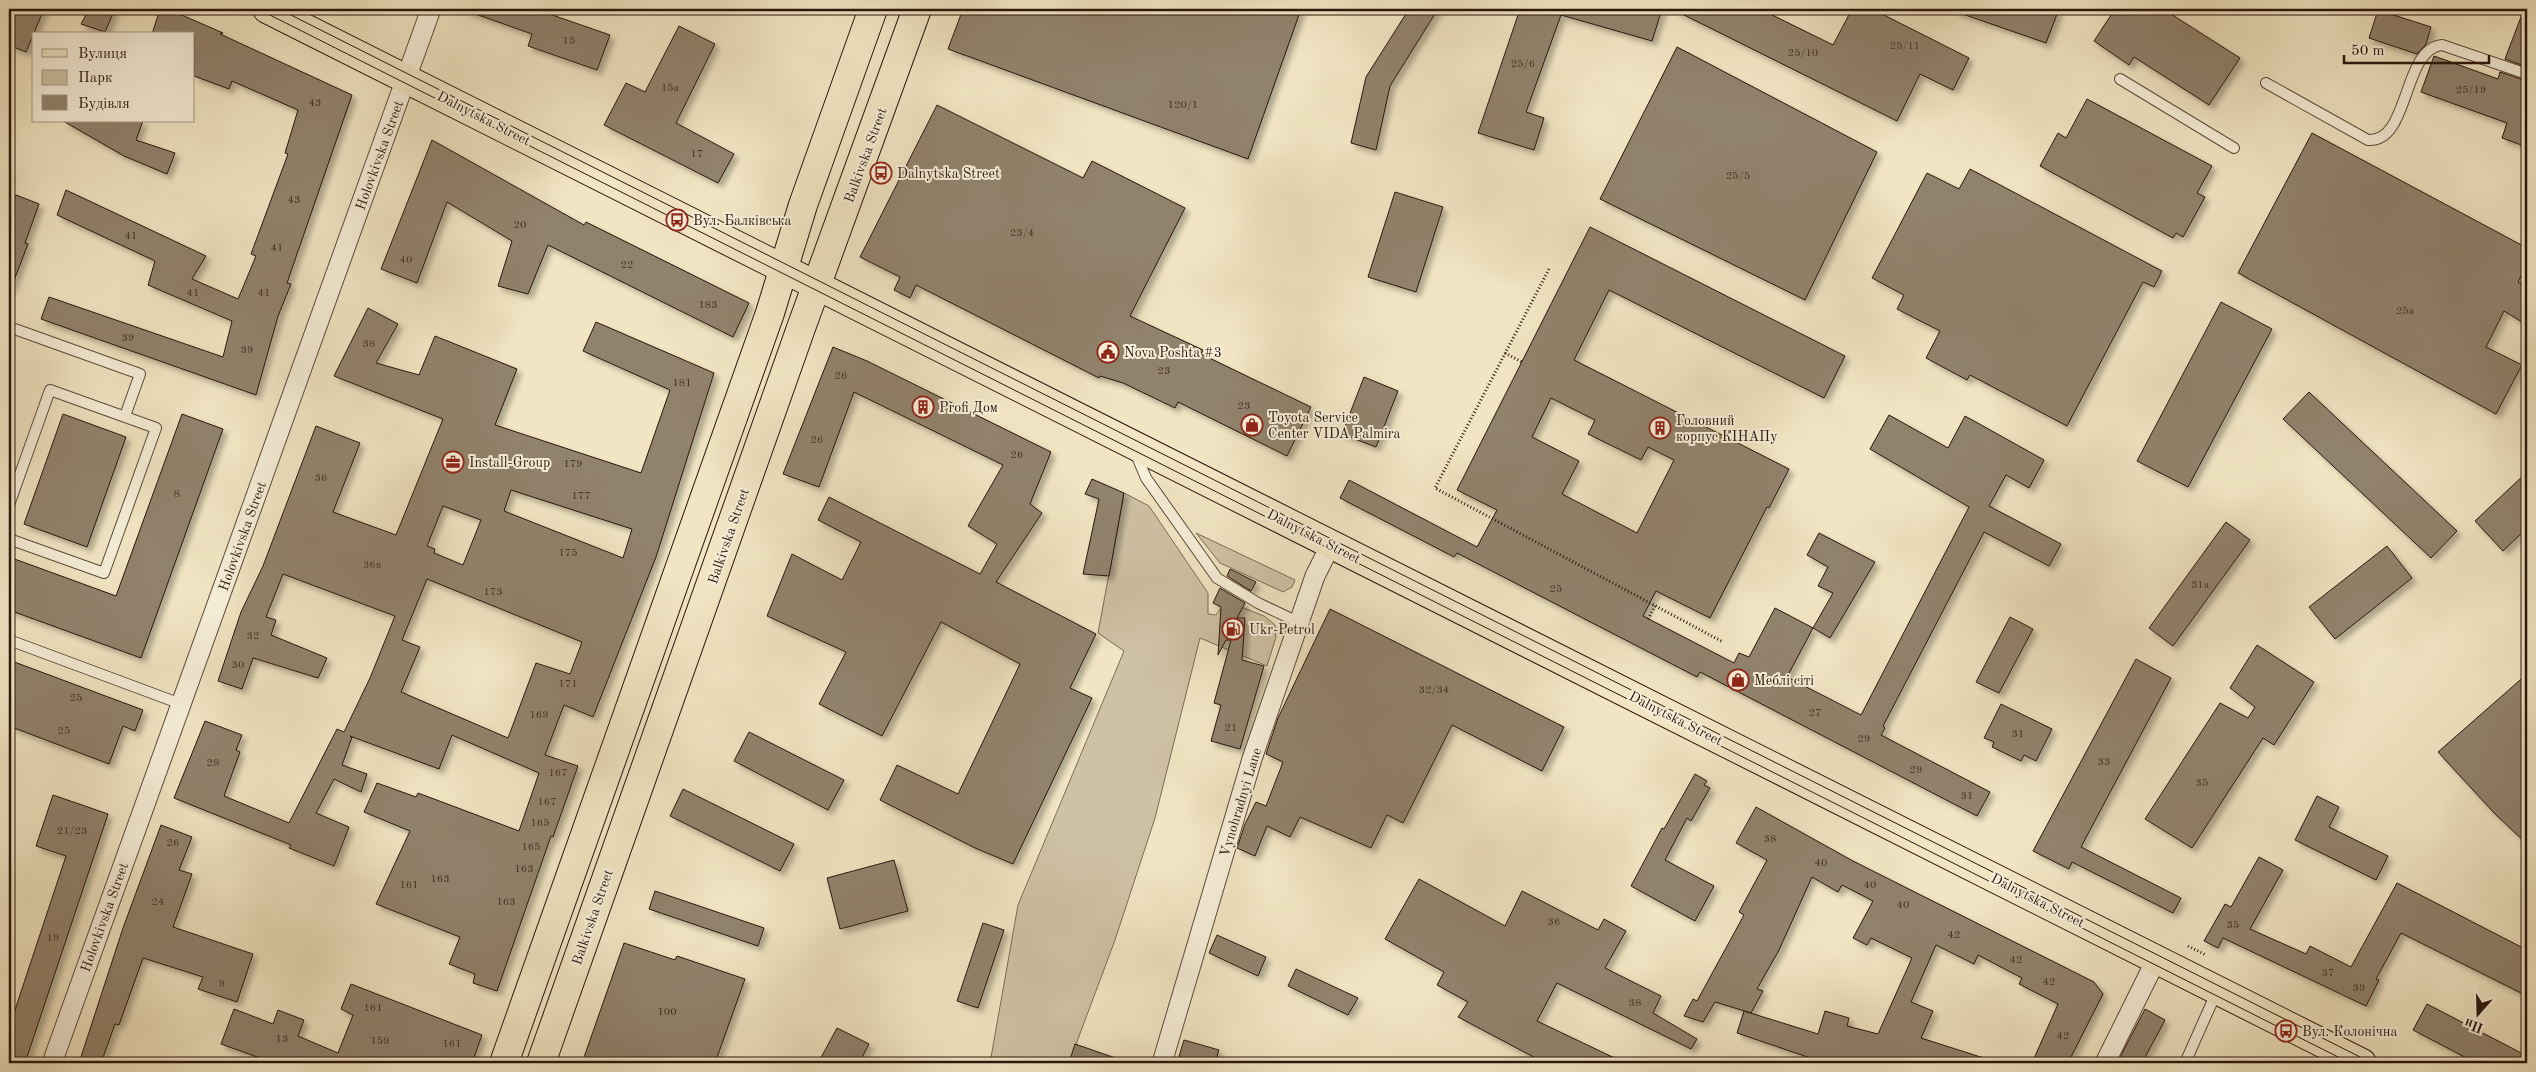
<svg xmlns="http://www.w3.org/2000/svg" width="2536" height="1072" font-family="'Old Standard TT',serif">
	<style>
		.green { fill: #cfc2a4; stroke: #7c6c58 }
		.building { fill: #91826c; stroke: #2a160d; fill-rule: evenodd; filter: url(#shadow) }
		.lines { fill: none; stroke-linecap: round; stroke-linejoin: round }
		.lane-casing { stroke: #5c4a3a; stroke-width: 12 }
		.street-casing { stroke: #5c4a3a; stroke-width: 21 }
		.primary-casing { stroke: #2a160d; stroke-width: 30 }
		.path { stroke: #2a160d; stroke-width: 3; stroke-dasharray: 1 2.5; stroke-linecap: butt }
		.lane { stroke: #f6eed8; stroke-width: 10 }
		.street { stroke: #f6eed8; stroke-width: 19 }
		.primary { stroke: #f1e5c3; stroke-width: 28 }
		.tram { stroke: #2a160d; stroke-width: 1 }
		.labels { text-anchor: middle; stroke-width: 4; stroke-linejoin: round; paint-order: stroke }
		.number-label { font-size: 11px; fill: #443125 }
		.street-label { font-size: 14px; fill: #2a160d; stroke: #f6eed8 }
		.poi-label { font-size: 14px; fill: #2a160d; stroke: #f6eed8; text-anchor: start }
	</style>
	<defs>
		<filter id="shadow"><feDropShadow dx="4.5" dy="4.5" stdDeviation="2.5" flood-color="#0004"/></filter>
	</defs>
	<rect width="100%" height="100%" fill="#f1e5c3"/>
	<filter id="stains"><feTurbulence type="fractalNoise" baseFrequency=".004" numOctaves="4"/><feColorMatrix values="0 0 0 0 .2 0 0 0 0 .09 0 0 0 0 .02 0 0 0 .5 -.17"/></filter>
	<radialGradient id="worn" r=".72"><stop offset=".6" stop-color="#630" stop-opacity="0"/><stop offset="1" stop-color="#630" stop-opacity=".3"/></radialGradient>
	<!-- green -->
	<path class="green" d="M1124,493L1149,506L1208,593V614L1216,615L1226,601L1264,616L1275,625L1276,637L1267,666L1200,638L1155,818L1115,940L1069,1063H990L1018,905L1124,651L1098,633Z
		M1196,533L1295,580L1292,587L1283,592L1220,563Z"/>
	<!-- building -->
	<path class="building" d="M9,9H44L26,52L9,45Z
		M89,9H115L105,32L81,24Z
		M160,9H168L223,33L220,34L352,95L287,283L291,284L278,316L256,395L41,319L49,297L223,357L232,321L148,285L155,261L57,215L66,190L206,256L192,279L238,299L256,256L251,254L288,154L285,153L298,110L232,81L229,89L194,76V34H152Z
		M467,9H535L610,35L597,70L528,46L532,34L467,11Z
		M963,9H1301L1248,159L948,49Z
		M1409,9H1438L1390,86L1376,150L1351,143L1366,77Z
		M1520,9H1662L1652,41L1561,15L1526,112L1544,118L1534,150L1478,133Z
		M1672,9H1760L1833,45L1852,9H1872L1969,58L1953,90L1920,74L1897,121Z
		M1955,9H2059L2046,43L1954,11Z
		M2115,9H2163L2240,58L2209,105L2134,57L2129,65L2094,41Z
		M2524,9H2527V67L2505,59Z
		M2378,10L2431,27L2426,44L2417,54L2369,38Z
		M679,26L715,44L676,123L734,154L718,183L604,125L626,83L645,92Z
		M1677,47L1877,152L1805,300L1600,199Z
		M2434,56L2498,79L2500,72L2527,81V147L2502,138L2507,123L2421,92Z
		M2087,99L2212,166L2197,193L2205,197L2183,237L2176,233L2173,238L2040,166L2058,133L2066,138Z
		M937,105L1083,178L1092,161L1185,208L1130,316L1203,350L1201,354L1311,407L1287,456L1178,402L1175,408L1123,383L1100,376L1099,378L916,285L910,298L894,290L900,277L860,257Z
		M63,121H143L136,140L175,153L167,174L124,156Z
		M2312,133L2527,248V264L2518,282L2527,287V325L2504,311L2486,347L2522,365L2496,414L2238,273Z
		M432,140L584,225L586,222L749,303L733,337L548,245L528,294L498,286L512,241L447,202L417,283L381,269Z
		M1970,169L2162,271L2154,287L2143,282L2067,426L1970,375L1967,380L1926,358L1940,331L1897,309L1904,295L1872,278L1927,173L1959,189Z
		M1395,192L1443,207L1416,292L1368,277Z
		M16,195L39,204L25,243L28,244L10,291L9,213Z
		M1590,227L1845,356L1824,398L1609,290L1574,360L1789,469L1769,508L1767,507L1710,618L1656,591L1643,616L1734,663L1739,653L1749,657L1775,608L1813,628L1787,677L1861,715L1969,507L1870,449L1889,415L1948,448L1965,416L2044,460L2029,488L2006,475L1989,506L2061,544L2049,566L1984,532L1883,726L1885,728L1881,735L1990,792L1977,816L1700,672L1697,677L1457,553L1454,557L1340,498L1349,480L1477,547L1497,510L1457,490ZM1551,398L1595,420L1588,434L1641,460L1648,447L1674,460L1637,533L1562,494L1579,461L1532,437Z
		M2221,302L2272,329L2188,487L2137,461Z
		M368,308L398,324L376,363L419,375L435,336L517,369L495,425L641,473L670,390L583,351L596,322L714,373L656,557L593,717L564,705L545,755L578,766L553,837L551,836L497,991L473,983L475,974L449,964L460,937L376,904L410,831L364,812L377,783L416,797L418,793L519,831L539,773L452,735L439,769L350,736L352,737L342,765L367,774L361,792L334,779L316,813L349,827L334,866L289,848L291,845L174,798L205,721L242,735L236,750L240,752L224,796L289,823L337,729L344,732L370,678L395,616L283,574L266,617L276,620L271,635L327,658L318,678L253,658L242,689L218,681L241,612L263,566L316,426L360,443L333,512L396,535L443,419L334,376ZM511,490L632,529L623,558L504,511ZM443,506L481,520L463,565L434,553L435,549L427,546ZM427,579L582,642L570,674L536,663L508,738L401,692L420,647L402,640Z
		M833,347L867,361L1051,452L1030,504L1042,513L996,582L1096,634L1070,688L1092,698L1013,864L975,848L880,800L897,765L958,794L1020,664L941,622L882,736L819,704L846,652L767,616L792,554L842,580L861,542L818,520L829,497L980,574L997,544L968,526L1003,465L854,392L819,487L783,474Z
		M1364,377L1398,391L1376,447L1342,434Z
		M2309,392L2457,531L2431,558L2283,419Z
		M63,414L126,437L87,547L24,524Z
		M182,414L223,429L141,658L9,610V557L116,596Z
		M2527,472V528L2503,551L2475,521Z
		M1092,479L1124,493L1109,576L1083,574L1099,499L1085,494Z
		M2226,522L2250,540L2173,646L2149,628Z
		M1819,533L1875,562L1830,638L1813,628L1833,593L1818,586L1828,567L1807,555Z
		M2387,546L2412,578L2335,639L2309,607Z
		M1230,569L1256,582L1251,591L1227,576Z
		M1220,588L1245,603L1237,618H1245L1242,660L1264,666L1240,749L1211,741L1221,705L1214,703L1231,640H1226L1218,655L1221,607L1213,603Z
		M1330,609L1564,727L1542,771L1452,725L1403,823L1387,815L1371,848L1300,817L1290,837L1267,826L1255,856L1237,848L1245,824L1256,802L1266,806L1283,762L1266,754L1278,718Z
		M2010,617L2033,629L1999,693L1976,682Z
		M2257,645L2314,682L2274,745L2263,738L2192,848L2145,819L2220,703L2248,718L2255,707L2230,688Z
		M2136,659L2171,678L2081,847L2181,898L2173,913L2072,862L2069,869L2033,851Z
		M9,660L143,710L135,731L123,726L109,764L9,726Z
		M2527,674V844L2495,814L2438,752Z
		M2001,704L2052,729L2036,761L2024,755L2021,761L1992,747L1994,742L1984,738Z
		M749,732L844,780L828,810L734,761Z
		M1695,774L1707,781L1704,785L1710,788L1691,821L1687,818L1665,860L1714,886L1695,921L1631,886L1662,828L1664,829Z
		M683,789L794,844L780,871L670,816Z
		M53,795L108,814L25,1063H9V1028L66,856L36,846Z
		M2317,796L2339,807L2329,827L2388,856L2376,880L2295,840Z
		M1756,807L1853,861L2094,982L2103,994L2068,1063H2032L2058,1004L2019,984L2022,978L1978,955L1974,964L1936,945L1911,1002L1933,1011L1921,1038L1990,1060L1989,1063H1825L1737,1033L1744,1011L1818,1034L1825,1011L1849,1018L1847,1026L1878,1034L1912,958L1871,938L1867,945L1853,938L1873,901L1842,885L1838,892L1812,877L1779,950L1757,989L1763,991L1751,1013L1715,1002L1703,1022L1684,1016L1693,999L1697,1001L1744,915L1739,912L1767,860L1736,843Z
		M161,825L192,837L179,870L192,874L173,927L253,954L237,1002L198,989L203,977L143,958L119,1025L115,1024L101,1063H79L123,928Z
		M2259,857L2283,870L2250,929L2306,954L2310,946L2351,967L2397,883L2527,950V996L2401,933L2376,979L2379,980L2366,1006L2223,938L2218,948L2204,941L2225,904L2231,907Z
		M894,860L908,911L840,929L827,878Z
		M1419,879L1505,926L1522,891L1598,930L1604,919L1626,931L1605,968L1661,996L1653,1013L1697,1039L1691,1049L1557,983L1537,1021L1625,1063H1545L1458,1017L1468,1002L1437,985L1444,972L1385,939Z
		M655,891L764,928L758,946L649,909Z
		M983,923L1004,930L978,1008L957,1001Z
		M1217,935L1266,957L1258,976L1209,953Z
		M624,943L675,960L677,956L745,979L715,1063H582Z
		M1296,969L1358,998L1348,1015L1288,986Z
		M351,984L482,1035L472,1063H258L260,1058L221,1044L234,1009L273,1024L278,1010L304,1020L298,1036L338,1053L353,1015L341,1009Z
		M2427,1004L2527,1056V1063H2476L2413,1030Z
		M2145,1009L2165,1020L2142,1063H2117Z
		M837,1028L869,1044L859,1063H818Z
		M1184,1040L1219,1050L1215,1063H1177Z
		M1075,1044L1124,1061V1063H1069Z"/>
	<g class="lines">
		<!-- lane casing -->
		<g class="lane-casing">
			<path id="lane" d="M2120,79L2234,148
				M2266,83L2368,140C2410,143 2402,49 2442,45L2527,74
				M9,327L140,374L125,416
				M1135,452L1146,478L1217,578L1258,603L1300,623
				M9,505L50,390L156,428L104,573L9,539
				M9,640L181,704
				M2185,1063L2217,991"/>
		</g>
		<!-- street casing -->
		<g class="street-casing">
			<path id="street" d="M52,1063L431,9
				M1162,1063L1252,759L1315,576L1331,544
				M2105,1063L2156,960"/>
		</g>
		<!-- primary casing -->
		<g class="primary-casing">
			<path id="primary" d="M267,9L2362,1063
				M504,1063L770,313L803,205L873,9
				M541,1063L801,328L917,9"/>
		</g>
		<!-- path -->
		<path class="path" d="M1549,269L1435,488L1723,642
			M1505,353L1522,362
			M1648,619L1655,606
			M2188,946L2206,955"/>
		<!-- lane -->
		<use href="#lane" class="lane"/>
		<!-- street -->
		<use href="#street" class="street"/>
		<!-- primary -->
		<use href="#primary" class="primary"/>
		<!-- tram -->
		<path class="tram" d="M258,9L2350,1063
			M279,9L2372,1063"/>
	</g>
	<!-- icons -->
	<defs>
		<g id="bus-ring" transform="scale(1.125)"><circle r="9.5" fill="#f6eed8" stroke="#8f2418" stroke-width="1.5"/><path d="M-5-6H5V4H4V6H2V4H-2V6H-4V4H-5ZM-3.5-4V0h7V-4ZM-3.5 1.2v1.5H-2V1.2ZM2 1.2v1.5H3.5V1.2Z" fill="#8f2418"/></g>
		<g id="civic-ring" transform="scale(1.125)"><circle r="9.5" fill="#f6eed8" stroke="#8f2418" stroke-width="1.5"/><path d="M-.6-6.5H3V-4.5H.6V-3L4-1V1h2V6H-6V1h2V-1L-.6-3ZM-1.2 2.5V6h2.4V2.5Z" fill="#8f2418"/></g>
		<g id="building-ring" transform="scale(1.125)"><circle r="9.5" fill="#f6eed8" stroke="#8f2418" stroke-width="1.5"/><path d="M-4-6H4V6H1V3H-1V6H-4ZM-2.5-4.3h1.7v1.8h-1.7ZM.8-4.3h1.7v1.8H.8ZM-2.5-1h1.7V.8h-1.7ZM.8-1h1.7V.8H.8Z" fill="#8f2418"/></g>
		<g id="shop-ring" transform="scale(1.125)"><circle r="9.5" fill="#f6eed8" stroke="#8f2418" stroke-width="1.5"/><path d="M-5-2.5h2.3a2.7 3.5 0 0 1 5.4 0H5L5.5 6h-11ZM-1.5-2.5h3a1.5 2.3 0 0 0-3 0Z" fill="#8f2418"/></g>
		<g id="office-ring" transform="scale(1.125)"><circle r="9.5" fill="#f6eed8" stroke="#8f2418" stroke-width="1.5"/><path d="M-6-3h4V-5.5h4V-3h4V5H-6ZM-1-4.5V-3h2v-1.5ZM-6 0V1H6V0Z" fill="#8f2418"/></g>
		<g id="fuel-ring" transform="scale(1.125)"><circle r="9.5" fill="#f6eed8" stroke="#8f2418" stroke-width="1.5"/><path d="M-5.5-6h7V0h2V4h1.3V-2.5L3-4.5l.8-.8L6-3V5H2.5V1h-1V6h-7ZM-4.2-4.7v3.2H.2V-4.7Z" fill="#8f2418"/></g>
	</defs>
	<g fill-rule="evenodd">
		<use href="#bus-ring" x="881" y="173"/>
		<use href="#bus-ring" x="677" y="220"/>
		<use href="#civic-ring" x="1108" y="352"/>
		<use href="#building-ring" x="923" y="407"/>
		<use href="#shop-ring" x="1252" y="425"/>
		<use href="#building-ring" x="1660" y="428"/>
		<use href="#office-ring" x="453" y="462"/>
		<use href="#fuel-ring" x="1233" y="629"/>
		<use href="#shop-ring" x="1738" y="680"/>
		<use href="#bus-ring" x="2286" y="1031"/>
	</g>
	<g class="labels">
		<!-- number labels -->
		<g class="number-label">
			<text x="569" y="44">15</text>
			<text x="1905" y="49">25/11</text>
			<text x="1803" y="56">25/10</text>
			<text x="1523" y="67">25/6</text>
			<text x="670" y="91">15а</text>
			<text x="2471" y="93">25/19</text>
			<text x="315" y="106">43</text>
			<text x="1183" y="108">120/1</text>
			<text x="697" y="157">17</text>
			<text x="1738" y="179">25/5</text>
			<text x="294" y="203">43</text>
			<text x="520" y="228">20</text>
			<text x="1022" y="236">23/4</text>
			<text x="131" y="239">41</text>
			<text x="277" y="251">41</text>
			<text x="406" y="263">40</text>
			<text x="627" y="268">22</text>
			<text x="193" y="296">41</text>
			<text x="264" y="296">41</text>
			<text x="708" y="308">183</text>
			<text x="2405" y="314">25а</text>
			<text x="128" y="341">39</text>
			<text x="369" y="347">38</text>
			<text x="247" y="353">39</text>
			<text x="1164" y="374">23</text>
			<text x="841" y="379">26</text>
			<text x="682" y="386">181</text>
			<text x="1244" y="409">23</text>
			<text x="817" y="443">26</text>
			<text x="1017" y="458">26</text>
			<text x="573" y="467">179</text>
			<text x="321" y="481">36</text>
			<text x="177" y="497">8</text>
			<text x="581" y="499">177</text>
			<text x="568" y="556">175</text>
			<text x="372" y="568">36в</text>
			<text x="2200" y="588">31а</text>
			<text x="1556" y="592">25</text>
			<text x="493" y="595">173</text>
			<text x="253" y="639">32</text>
			<text x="238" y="668">30</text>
			<text x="568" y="687">171</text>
			<text x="1434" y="693">32/34</text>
			<text x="76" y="701">25</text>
			<text x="1815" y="716">27</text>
			<text x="539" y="718">169</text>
			<text x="1231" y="731">21</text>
			<text x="64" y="734">25</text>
			<text x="2018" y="737">31</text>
			<text x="1864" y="742">29</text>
			<text x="2104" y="765">33</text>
			<text x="213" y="766">28</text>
			<text x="1916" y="773">29</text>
			<text x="558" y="776">167</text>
			<text x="2202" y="786">35</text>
			<text x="1967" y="799">31</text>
			<text x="547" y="805">167</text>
			<text x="540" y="826">165</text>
			<text x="72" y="834">21/23</text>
			<text x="1770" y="842">38</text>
			<text x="173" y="846">26</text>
			<text x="531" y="850">165</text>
			<text x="1821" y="866">40</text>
			<text x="524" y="872">163</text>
			<text x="440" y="882">163</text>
			<text x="409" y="888">161</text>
			<text x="1870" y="888">40</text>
			<text x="158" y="905">24</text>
			<text x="506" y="905">163</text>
			<text x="1903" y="908">40</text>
			<text x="1554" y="925">36</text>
			<text x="2233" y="928">35</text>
			<text x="1954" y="938">42</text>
			<text x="53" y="941">19</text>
			<text x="2016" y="963">42</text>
			<text x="2328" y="976">37</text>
			<text x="2049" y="985">42</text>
			<text x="222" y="987">9</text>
			<text x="2359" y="991">39</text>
			<text x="1635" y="1006">38</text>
			<text x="373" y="1011">161</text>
			<text x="667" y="1015">100</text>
			<text x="2063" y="1039">42</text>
			<text x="282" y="1042">13</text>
			<text x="380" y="1044">159</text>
			<text x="452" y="1047">161</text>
		</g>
		<!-- street labels -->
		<g class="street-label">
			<text transform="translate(484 118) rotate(27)" y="5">Dalnytska Street</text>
			<text transform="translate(379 155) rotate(-70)" y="5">Holovkivska Street</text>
			<text transform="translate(865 155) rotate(-70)" y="5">Balkivska Street</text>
			<text transform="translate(242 536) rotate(-70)" y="5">Holovkivska Street</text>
			<text transform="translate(728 536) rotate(-71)" y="5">Balkivska Street</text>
			<text transform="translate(1314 536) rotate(27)" y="5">Dalnytska Street</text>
			<text transform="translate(1676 718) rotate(27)" y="5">Dalnytska Street</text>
			<text transform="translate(1240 802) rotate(-73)" y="5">Vynohradnyi Lane</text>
			<text transform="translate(2038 900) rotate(27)" y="5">Dalnytska Street</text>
			<text transform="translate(104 917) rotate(-70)" y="5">Holovkivska Street</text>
			<text transform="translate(592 917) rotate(-71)" y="5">Balkivska Street</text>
		</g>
		<!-- poi labels -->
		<g class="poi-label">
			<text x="897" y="178">Dalnytska Street</text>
			<text x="693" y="225">Вул. Балківська</text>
			<text x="1124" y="357">Nova Poshta #3</text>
			<text x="939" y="412">Profi Дом</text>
			<text x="1268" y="422">Toyota Service<tspan x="1268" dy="16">Center VIDA Palmira</tspan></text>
			<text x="1676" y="425">Головний<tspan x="1676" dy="16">корпус КІНАПу</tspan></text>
			<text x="469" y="467">Install-Group</text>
			<text x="1249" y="634">Ukr-Petrol</text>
			<text x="1754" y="685">Меблі сіті</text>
			<text x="2302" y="1036">Вул. Колонічна</text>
		</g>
	</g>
	<!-- margin -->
	<rect width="2536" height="1072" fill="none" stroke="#f1e5c3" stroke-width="30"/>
	<rect x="10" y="10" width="2516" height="1052" fill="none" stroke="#2a160d" stroke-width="2.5"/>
	<rect x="15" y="15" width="2506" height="1042" fill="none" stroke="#2a160d"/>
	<!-- legend -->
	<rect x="32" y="32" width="162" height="90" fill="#f6eed8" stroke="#a49887"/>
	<rect x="42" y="49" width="25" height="8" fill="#f1e5c3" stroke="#a49887"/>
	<text x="78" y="58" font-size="15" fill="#2a160d">Вулиця</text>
	<rect x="42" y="70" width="25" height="15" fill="#cfc2a4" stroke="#a49887"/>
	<text x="78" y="82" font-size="15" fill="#2a160d">Парк</text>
	<rect x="42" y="95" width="25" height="15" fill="#91826c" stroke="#a49887"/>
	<text x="78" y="108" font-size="15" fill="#2a160d">Будівля</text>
	<!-- north arrow -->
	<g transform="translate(2478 1014) rotate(200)" stroke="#f6eed8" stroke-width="4" paint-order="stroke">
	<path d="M0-4L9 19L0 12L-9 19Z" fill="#2a160d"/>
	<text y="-8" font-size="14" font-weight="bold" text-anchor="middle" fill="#2a160d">Пн</text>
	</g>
	<!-- scale -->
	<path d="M2344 55v8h145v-8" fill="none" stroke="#2a160d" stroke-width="2.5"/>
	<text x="2351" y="55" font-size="15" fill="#2a160d" stroke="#f6eed8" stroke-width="4" paint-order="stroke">50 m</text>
	<rect width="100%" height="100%" filter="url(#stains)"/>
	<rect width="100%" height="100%" fill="url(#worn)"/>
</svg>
